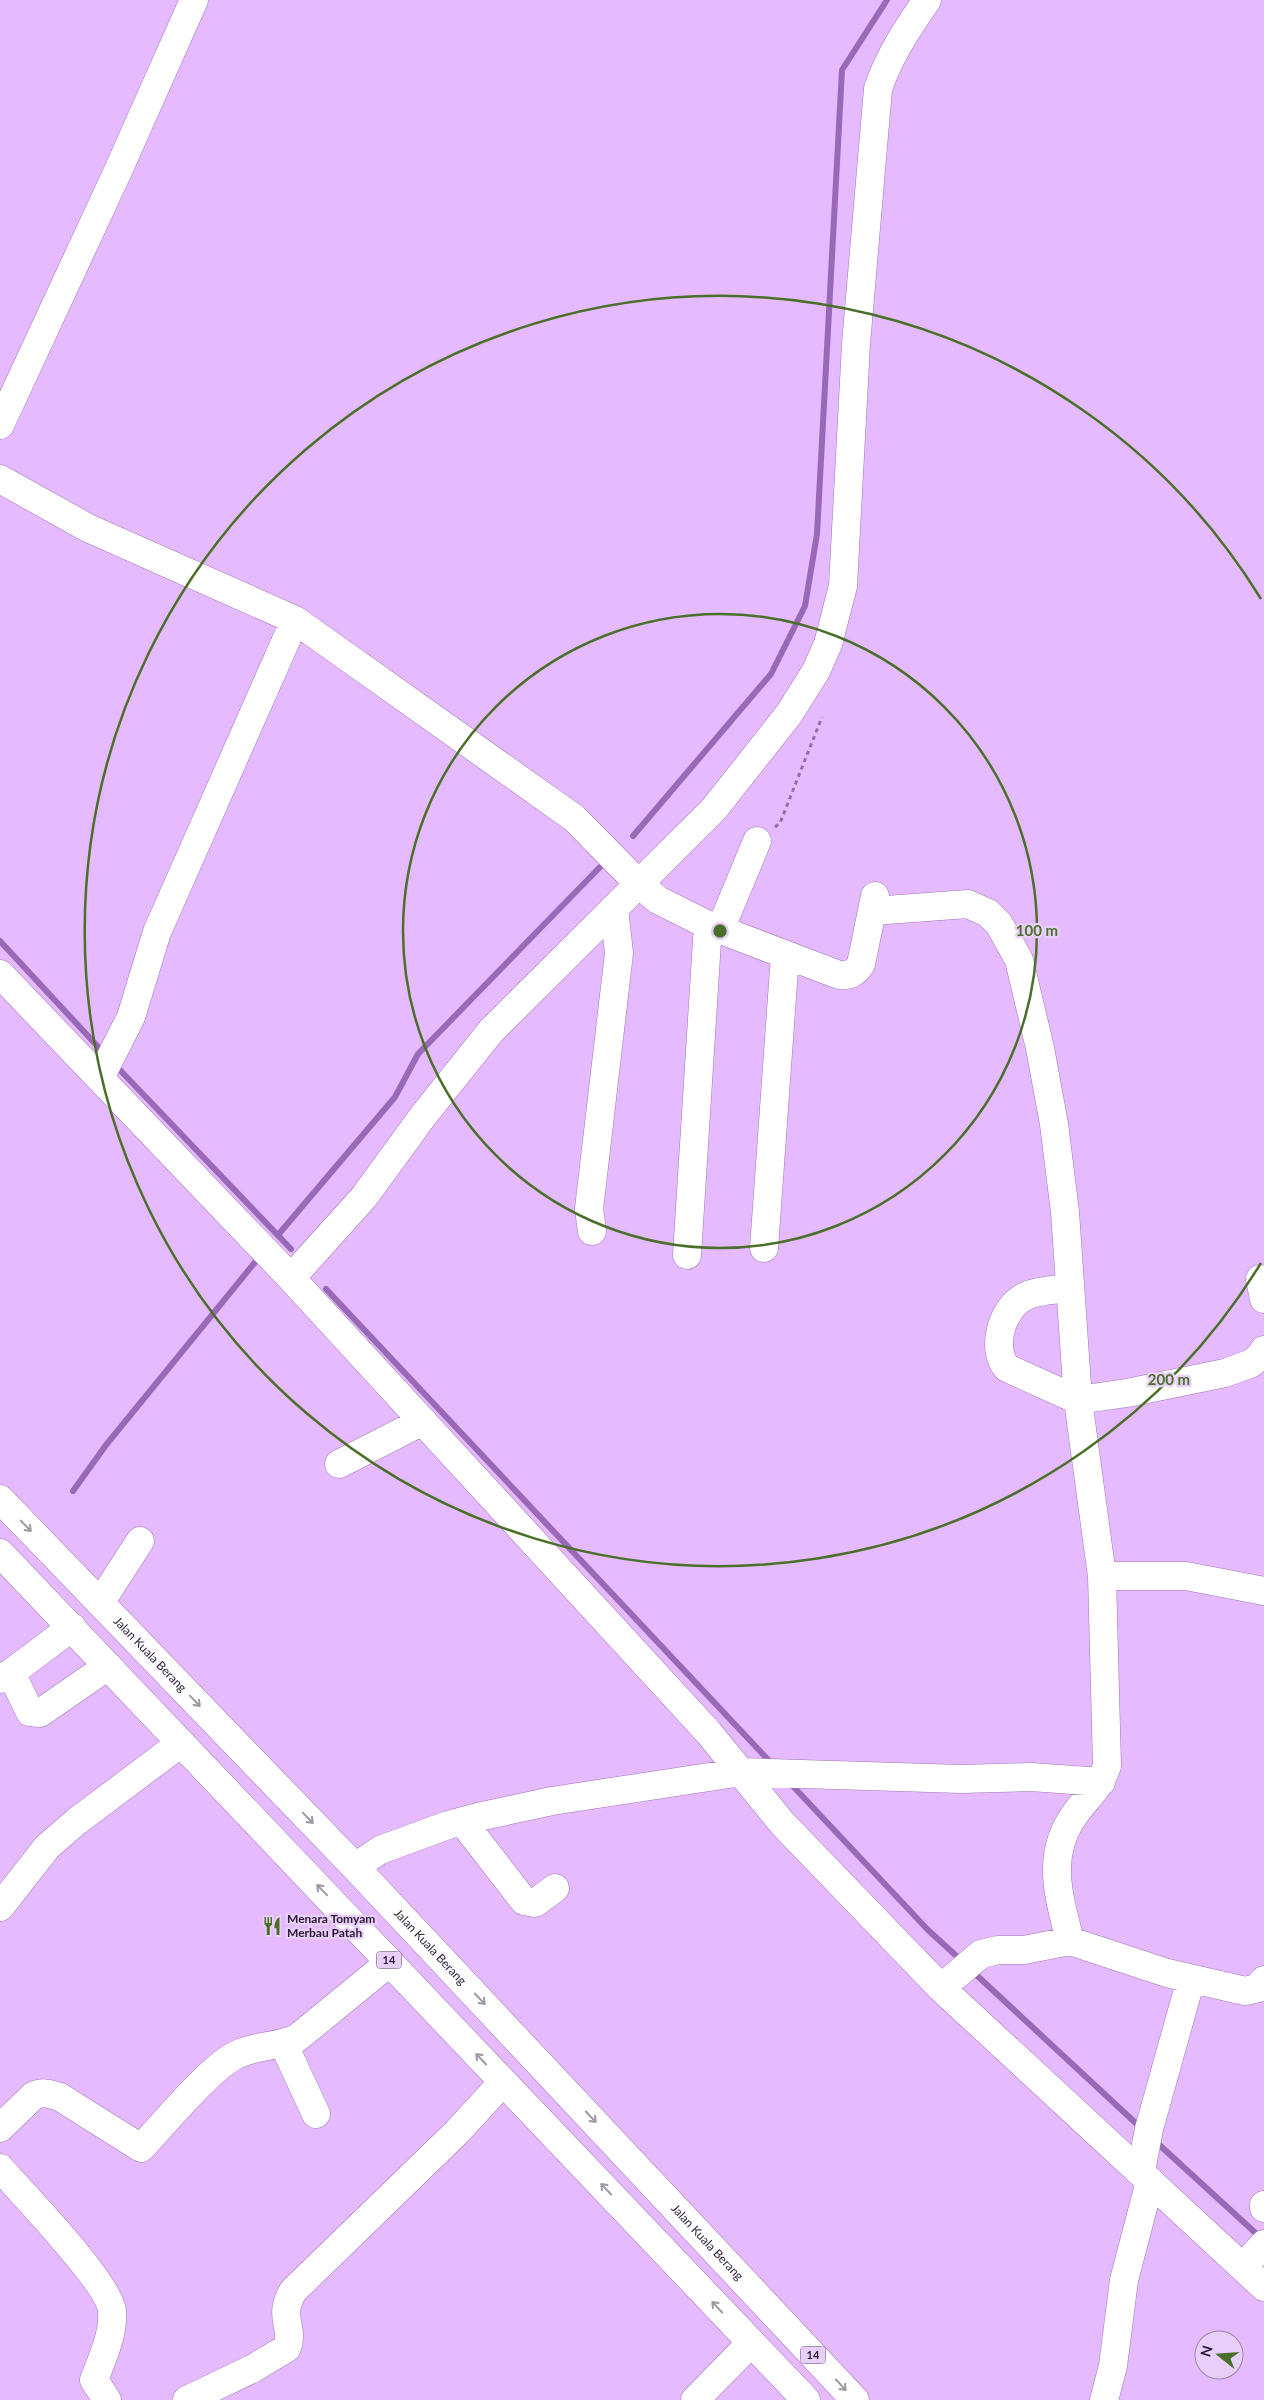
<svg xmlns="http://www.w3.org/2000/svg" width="1264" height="2400" font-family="Lato,sans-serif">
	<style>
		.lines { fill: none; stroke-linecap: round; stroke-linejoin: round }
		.stream { stroke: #9968b6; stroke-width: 6 }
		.minor-casing { stroke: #9f76b6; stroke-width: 29 }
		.highway-casing { stroke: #9f76b6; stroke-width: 29 }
		.path { stroke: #9071a2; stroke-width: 3; stroke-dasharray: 4 4; stroke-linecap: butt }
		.minor { stroke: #fff; stroke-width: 28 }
		.highway { stroke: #fff; stroke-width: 28 }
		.oneway { stroke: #9f98a4 }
		.ring { fill: none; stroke: #4a6f28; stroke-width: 2.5 }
		.labels { text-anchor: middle; stroke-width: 4.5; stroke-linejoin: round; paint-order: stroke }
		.shield { fill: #e8cff9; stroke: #63506f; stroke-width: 1 }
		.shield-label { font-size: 11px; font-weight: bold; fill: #2a1a34 }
		.street-label { font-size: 12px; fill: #2a1a34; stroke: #e8cff9 }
		.poi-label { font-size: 12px; font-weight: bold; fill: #2a1a34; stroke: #e8cff9; text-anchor: start }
		.centre { fill: #4a6f28; stroke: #e8cff9; stroke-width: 2.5 }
		.ring-label { font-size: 15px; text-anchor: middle; font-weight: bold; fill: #4a6f28; stroke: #e8cff9; stroke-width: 4.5; stroke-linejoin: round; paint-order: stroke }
	</style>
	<rect width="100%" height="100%" fill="#e5baff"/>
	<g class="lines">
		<!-- stream -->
		<path class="stream" d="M633,836L771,674L805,606L817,534L842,70L887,0
			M0,941L102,1051
			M118,1068L291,1249
			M278,1235L395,1097L418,1054L601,866
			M326,1289L773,1765
			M73,1491L106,1445L256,1261
			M790,1783L928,1930L962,1961
			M971,1970L1141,2128
			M1154,2140L1261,2238"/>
		<!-- minor casing -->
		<g class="minor-casing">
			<path id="minor" d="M0,425L117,173L194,0
				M0,479L88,528L295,620L574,818L638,883L658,900L708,925L839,975C850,976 855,973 861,964L875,896
				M872,911L968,904L988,913L999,924L1019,960L1040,1048L1054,1124L1065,1212L1078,1400L1102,1576L1107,1766C1099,1789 1088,1796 1075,1814C1045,1856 1059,1896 1070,1941L1024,1950H998L981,1954L941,1988
				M720,930L757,841
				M0,974L291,1278L709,1733L782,1823L941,1988L1264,2287
				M100,1078L131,1017L157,932L295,620
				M592,1231L589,1209L619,953L614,908
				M764,1248L785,955
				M687,1255L708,925
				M291,1278L364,1197L423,1116L491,1031L714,809L789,714L816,671L828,644L843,586L856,344L878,89C889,56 907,29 927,0
				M1260,1279L1264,1299
				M1069,1288C1055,1290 1039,1290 1026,1296C1002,1307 990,1348 1007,1368L1078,1400L1127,1393L1225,1373L1252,1363L1260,1356L1264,1350
				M339,1464L423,1421
				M1102,1576H1186L1264,1591
				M100,1603L140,1541
				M11,1673L30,1712L40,1713L108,1666
				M0,1679L11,1673L72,1627
				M462,1821L524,1901L535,1903L555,1888
				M355,1867L380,1850L448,1825L478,1817L552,1801L742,1772L961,1779L1031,1777L1101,1782
				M0,1907L47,1847L77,1821L181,1743
				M1070,1941L1167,1973L1245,1991L1258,1988L1264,1980
				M284,2045L316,2114
				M0,2128L33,2096C43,2091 50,2094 60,2097L141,2148C163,2125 212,2065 238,2054C257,2045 279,2047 297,2038L390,1962
				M0,2168C22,2193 110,2284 112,2311C114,2334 102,2359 94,2380L107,2400
				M1141,2171L1149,2129L1191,1979
				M1264,2205V2208
				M1243,2267L1264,2244
				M187,2400L252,2369L287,2348C295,2327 277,2318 293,2291L457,2132L503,2082
				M695,2400L751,2343
				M1104,2400L1113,2366L1124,2280L1150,2181"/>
		</g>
		<!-- highway casing -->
		<g class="highway-casing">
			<g id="highway">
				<path id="s1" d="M0,1499L355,1867L855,2400"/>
				<path d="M0,1553L806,2400"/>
			</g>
		</g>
		<!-- path -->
		<path class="path" d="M775,827L780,823L822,717"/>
		<!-- minor -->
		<use href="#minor" class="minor"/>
		<!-- highway -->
		<use href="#highway" class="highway"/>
	</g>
	<!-- one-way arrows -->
	<defs><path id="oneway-shaft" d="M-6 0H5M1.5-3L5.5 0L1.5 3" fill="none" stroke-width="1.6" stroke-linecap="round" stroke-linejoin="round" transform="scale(1.25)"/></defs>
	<g class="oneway">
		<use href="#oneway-shaft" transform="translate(26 1526) rotate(46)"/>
		<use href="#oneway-shaft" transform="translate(195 1701) rotate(46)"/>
		<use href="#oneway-shaft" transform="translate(308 1818) rotate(46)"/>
		<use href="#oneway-shaft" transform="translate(322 1890) rotate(-134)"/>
		<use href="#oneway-shaft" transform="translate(480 1999) rotate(47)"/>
		<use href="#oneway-shaft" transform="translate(481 2059) rotate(-133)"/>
		<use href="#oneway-shaft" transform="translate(591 2117) rotate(47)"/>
		<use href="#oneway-shaft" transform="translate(606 2189) rotate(-133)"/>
		<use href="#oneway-shaft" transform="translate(717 2307) rotate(-133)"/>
		<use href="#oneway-shaft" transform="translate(841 2385) rotate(47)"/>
	</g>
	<!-- distance rings -->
	<g class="ring">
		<circle cx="720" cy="931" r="317"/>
		<path d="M1261 1263A635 635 0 1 1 1261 599"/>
	</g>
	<!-- icons -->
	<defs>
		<g id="restaurant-bare" transform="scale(1.5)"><path d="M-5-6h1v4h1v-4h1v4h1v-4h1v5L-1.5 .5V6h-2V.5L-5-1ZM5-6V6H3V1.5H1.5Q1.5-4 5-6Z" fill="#4a6f28" stroke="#e8cff9" stroke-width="2.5" paint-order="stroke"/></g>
	</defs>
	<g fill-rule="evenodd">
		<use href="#restaurant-bare" x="272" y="1926"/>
	</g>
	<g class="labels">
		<!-- shield labels -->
		<g class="shield">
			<rect x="376.5" y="1951.5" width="25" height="17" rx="4"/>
			<rect x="800.5" y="2346.5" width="25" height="17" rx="4"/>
		</g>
		<g class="shield-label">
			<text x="389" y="1964">14</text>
			<text x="813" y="2359">14</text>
		</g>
		<!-- street labels -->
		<g class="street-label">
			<text dy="4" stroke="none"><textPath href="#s1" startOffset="216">Jalan Kuala Berang</textPath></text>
			<text dy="4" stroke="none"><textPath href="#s1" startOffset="621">Jalan Kuala Berang</textPath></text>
			<text dy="4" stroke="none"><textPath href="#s1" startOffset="1026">Jalan Kuala Berang</textPath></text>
		</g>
		<!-- poi labels -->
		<g class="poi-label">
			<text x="287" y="1923">Menara Tomyam<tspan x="287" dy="14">Merbau Patah</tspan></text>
		</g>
	</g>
	<circle cx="720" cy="931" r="8" class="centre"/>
	<g class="ring-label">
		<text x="1037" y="936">100 m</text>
		<text x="1169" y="1385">200 m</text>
	</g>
	<!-- north arrow -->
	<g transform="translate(1219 2355) rotate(287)"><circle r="24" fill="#e8cff9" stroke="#9c87aa"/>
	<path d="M0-4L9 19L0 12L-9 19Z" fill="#4a6f28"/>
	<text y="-8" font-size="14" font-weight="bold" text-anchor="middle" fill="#2a1a34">N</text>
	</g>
</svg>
